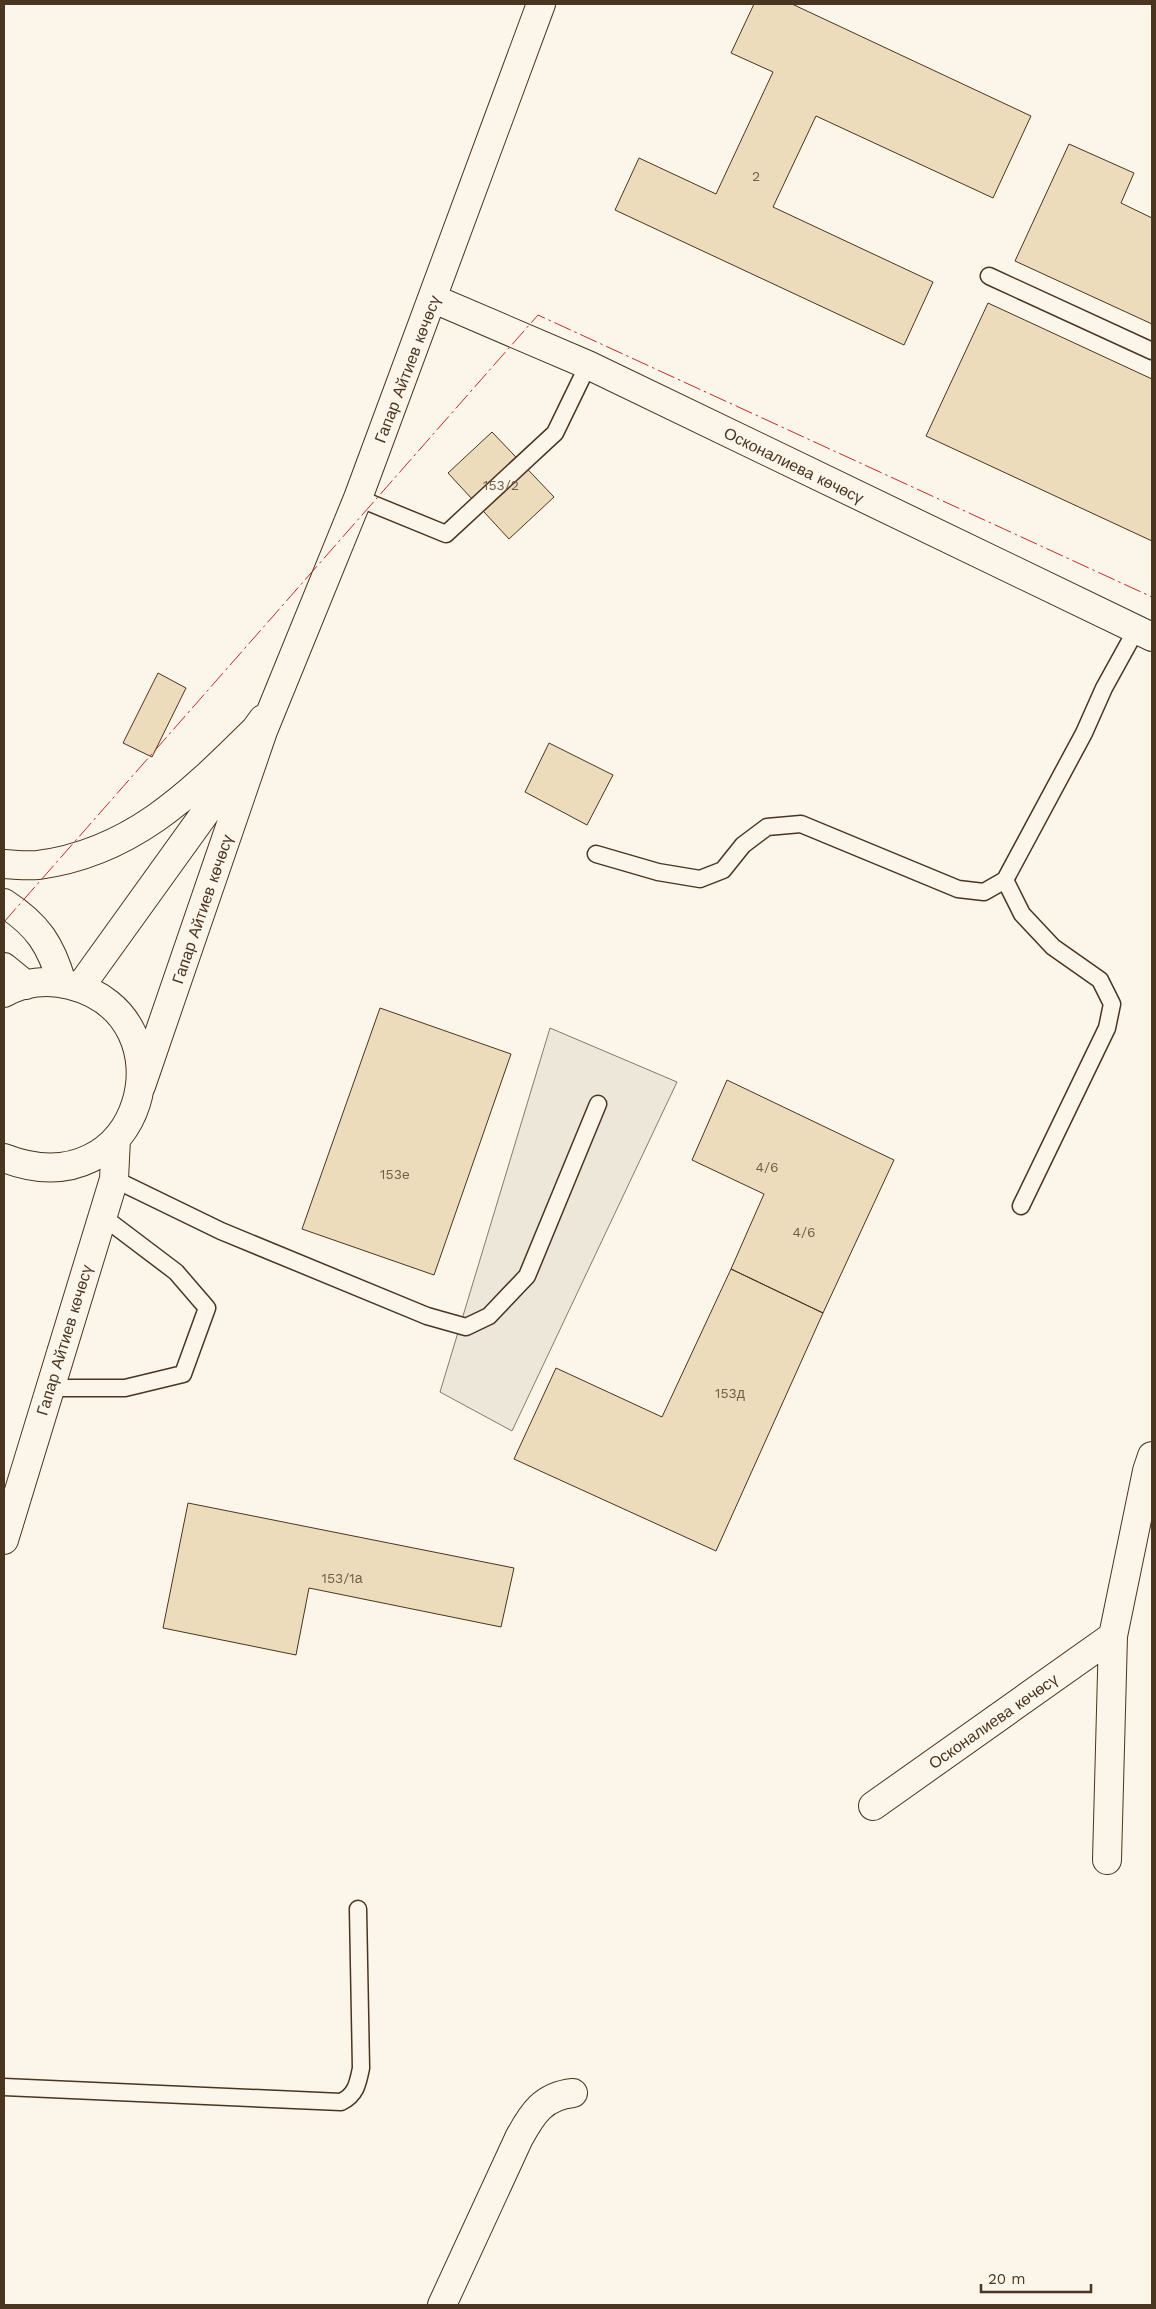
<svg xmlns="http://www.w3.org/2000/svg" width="1156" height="2309" font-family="'Work Sans',sans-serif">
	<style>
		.parking { fill: #ede7d9; stroke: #887966 }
		.building { fill: #ecdcbc; stroke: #4a3520 }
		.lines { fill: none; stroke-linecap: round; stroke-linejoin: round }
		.lane-casing { stroke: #4a3520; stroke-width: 19 }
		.street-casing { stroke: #4a3520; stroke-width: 30 }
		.secondary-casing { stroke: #4a3520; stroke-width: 30 }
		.primary-casing { stroke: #4a3520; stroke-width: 30 }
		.lane { stroke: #fbf6e9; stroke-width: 16 }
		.street { stroke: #fbf6e9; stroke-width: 28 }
		.secondary { stroke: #fbf6e9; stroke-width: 28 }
		.primary { stroke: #fbf6e9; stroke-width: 28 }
		.power { stroke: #c62828; stroke-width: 1; stroke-dasharray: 18 4 2.5 4; stroke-linecap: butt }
		.labels { text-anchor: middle; stroke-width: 4; stroke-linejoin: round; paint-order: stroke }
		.number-label { font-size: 14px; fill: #725f47 }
		.street-label { font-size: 16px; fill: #4a3520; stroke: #fbf6e9 }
	</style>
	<rect width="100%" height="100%" fill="#fbf6e9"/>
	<!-- parking -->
	<path class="parking" d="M550,1028L677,1082L512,1431L440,1392Z"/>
	<!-- building -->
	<path class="building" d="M754,4H792L1031,116L993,198L816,116L773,207L933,282L904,345L615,210L639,158L716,194L773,72L731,53Z
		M1069,144L1134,173L1121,203L1152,218V324L1015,261Z
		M988,303L1152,379V541L926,436Z
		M492,432L554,497L509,539L448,473Z
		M158,673L186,688L152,757L123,743Z
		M549,743L613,775L587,825L525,792Z
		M380,1008L511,1054L434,1275L302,1229Z
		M727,1080L894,1160L823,1313L731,1269L764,1194L692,1160Z
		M731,1269L823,1313L716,1551L514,1459L556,1368L662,1417Z
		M188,1503L514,1568L501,1627L309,1588L296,1655L163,1628Z"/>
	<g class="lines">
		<!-- lane casing -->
		<g class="lane-casing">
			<path id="lane" d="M989,276L1152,351
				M358,498L446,534L555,433L588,365
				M596,854L658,872L700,879L723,870L743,845L767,827L801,824L958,889L984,892L1005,880L1084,733L1104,688L1136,630
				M1005,880L1022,914L1053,947L1100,980L1112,1004L1107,1028L1021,1206
				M114,1179L221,1231L427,1316L466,1327L489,1316L527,1276L598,1104
				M49,1388H125L183,1374L207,1308L176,1272L102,1216
				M4,2087L341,2102C356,2095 358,2083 361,2068L358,1909"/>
		</g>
		<!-- street casing -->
		<g class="street-casing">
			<path id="street" d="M873,1806L1113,1636L1147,1471L1152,1456
				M1107,1860L1113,1636
				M442,2305L519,2138C532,2114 543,2096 573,2093"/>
		</g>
		<!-- secondary casing -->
		<g class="secondary-casing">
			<path id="secondary" d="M434,299L588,365L1152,637"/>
		</g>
		<!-- primary casing -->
		<g class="primary-casing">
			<path id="primary" d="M4,864C15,865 27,866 38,865C132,853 191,793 255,730L263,719
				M4,903C38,925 51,945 62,983
				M4,967L26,985
				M80,987L244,759
				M4,993C23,982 48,979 70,985C194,1016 144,1212 4,1158
				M141,1086L263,731L358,498L541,4
				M4,1540L114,1179L116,1139"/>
		</g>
		<!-- lane -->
		<use href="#lane" class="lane"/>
		<!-- street -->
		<use href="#street" class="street"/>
		<!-- secondary -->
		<use href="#secondary" class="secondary"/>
		<!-- primary -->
		<use href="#primary" class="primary"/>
		<!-- power -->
		<path class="power" d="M4,922L538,315L1152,597"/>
	</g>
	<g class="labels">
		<!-- number labels -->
		<g class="number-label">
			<text x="756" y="181">2</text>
			<text x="501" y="490">153/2</text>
			<text x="767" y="1172">4/6</text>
			<text x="395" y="1179">153e</text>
			<text x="804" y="1237">4/6</text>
			<text x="730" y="1398">153д</text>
			<text x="342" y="1583">153/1а</text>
		</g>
		<!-- street labels -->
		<g class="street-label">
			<text transform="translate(407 369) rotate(-69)" y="6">Гапар Айтиев көчөсү</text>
			<text transform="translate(794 465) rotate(26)" y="6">Осконалиева көчөсү</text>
			<text transform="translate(202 909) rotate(-71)" y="6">Гапар Айтиев көчөсү</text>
			<text transform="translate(64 1340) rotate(-73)" y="6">Гапар Айтиев көчөсү</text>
			<text transform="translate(993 1721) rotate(-35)" y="6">Осконалиева көчөсү</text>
		</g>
	</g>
	<!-- border -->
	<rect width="1156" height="2309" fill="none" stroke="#4a3520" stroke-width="10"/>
	<!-- scale -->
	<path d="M981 2284v8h110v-8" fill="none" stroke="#4a3520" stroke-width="2.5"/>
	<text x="988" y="2284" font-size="15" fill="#4a3520" stroke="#fbf6e9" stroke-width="4" paint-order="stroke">20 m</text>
</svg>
